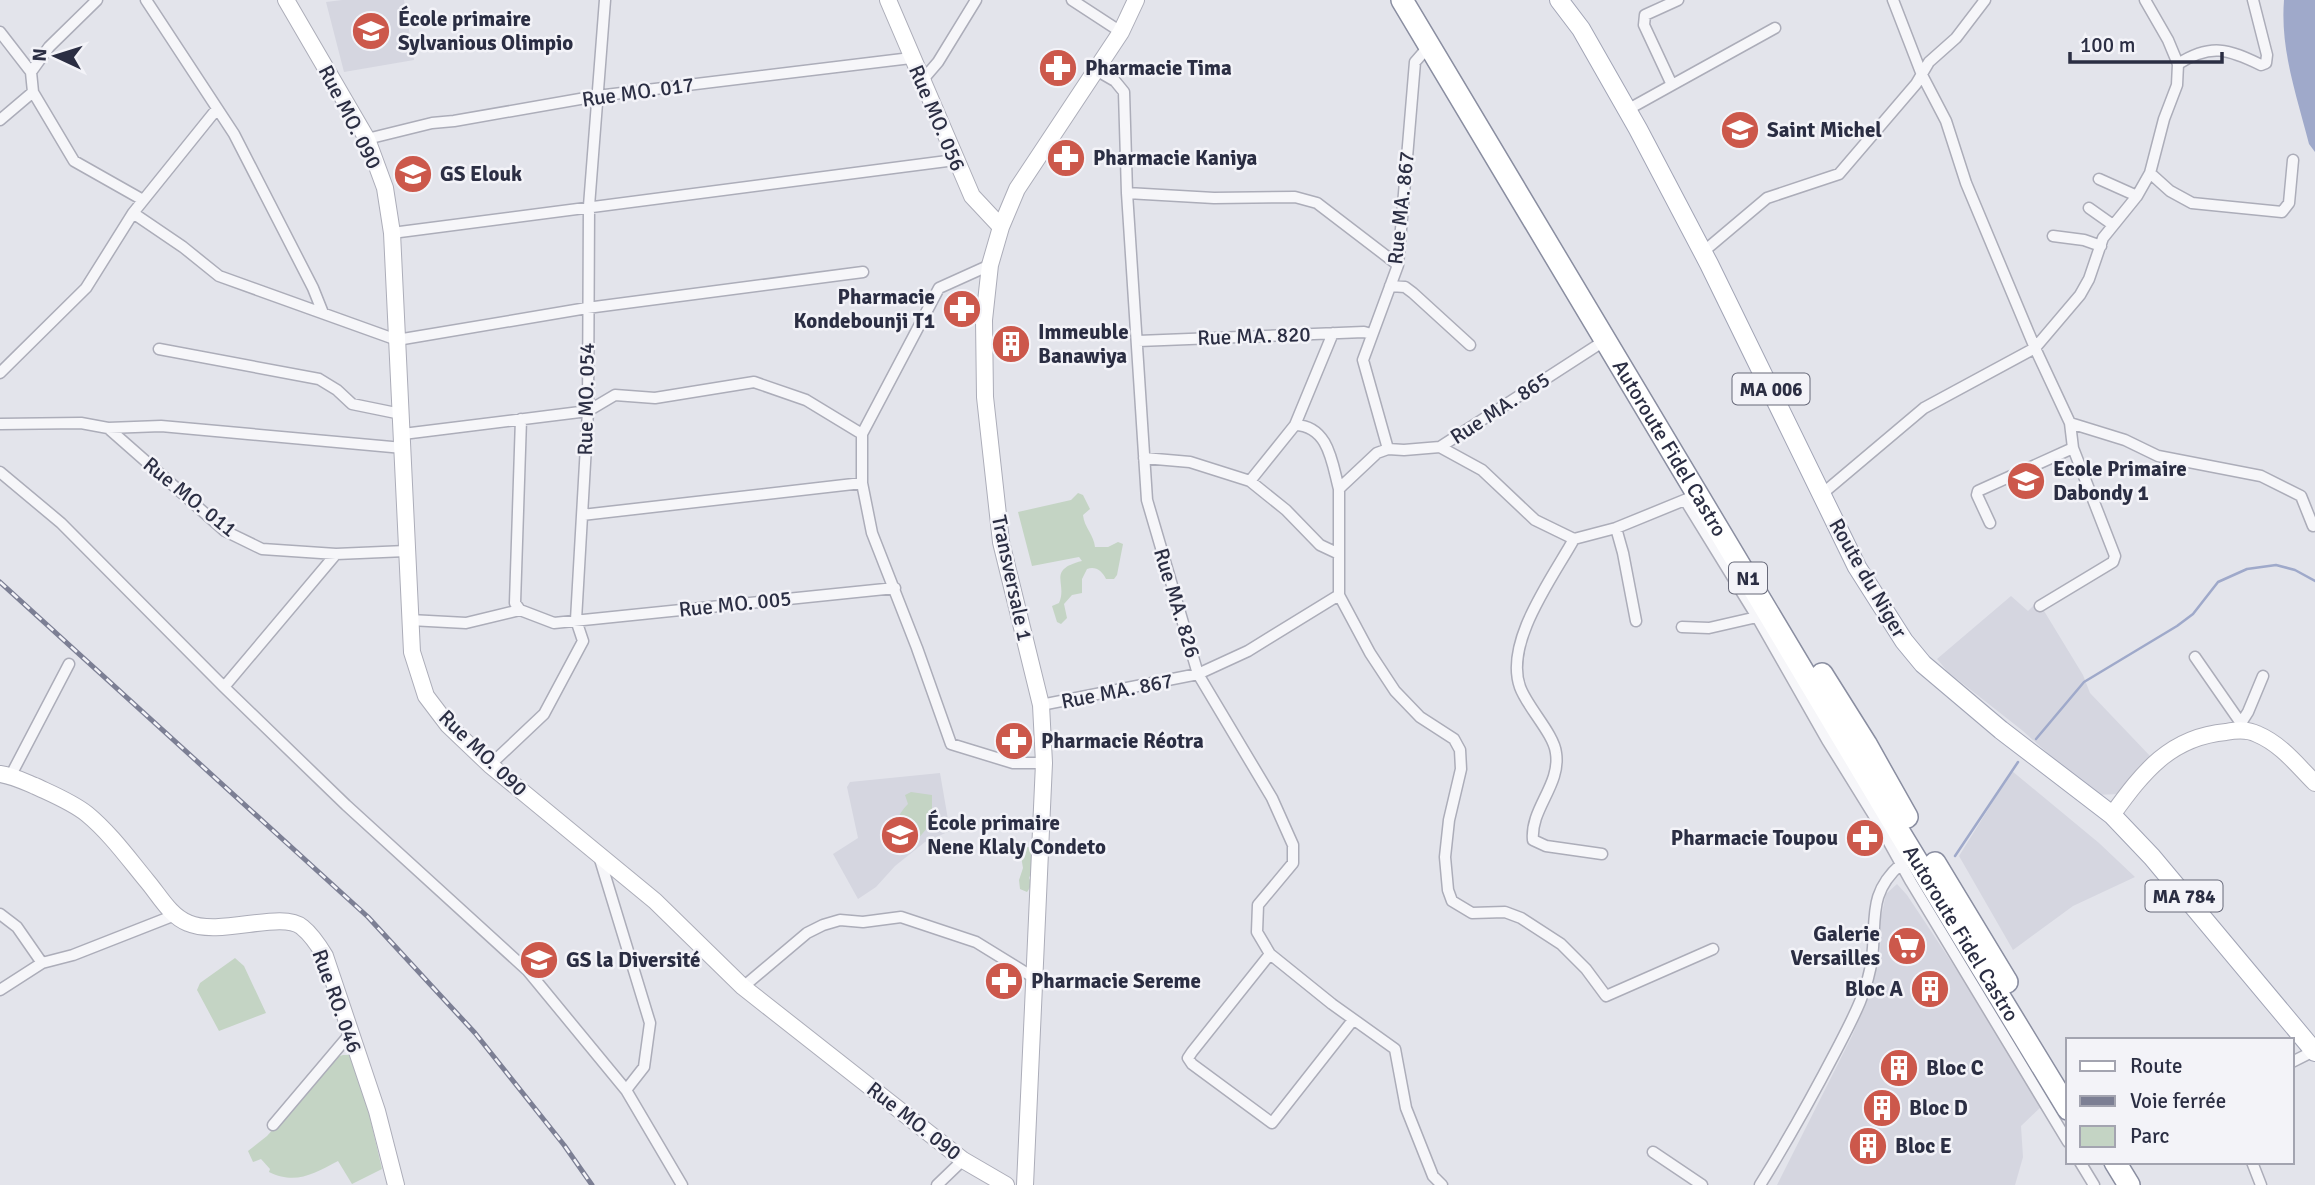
<svg xmlns="http://www.w3.org/2000/svg" width="2315" height="1185" font-family="Signika,sans-serif">
	<style>
		.built { fill: #d5d6e0 }
		.green { fill: #c4d4c4 }
		.water { fill: #9fa9ca }
		.lines { fill: none; stroke-linecap: round; stroke-linejoin: round }
		.stream { stroke: #9fa9ca; stroke-width: 2.5 }
		.street-casing { stroke: #acadb9; stroke-width: 13 }
		.secondary-casing { stroke: #acadb9; stroke-width: 18 }
		.primary-casing { stroke: #a2a5b6; stroke-width: 20 }
		.highway-casing { stroke: #8a8ea1; stroke-width: 24 }
		.street { stroke: #f6f6f9; stroke-width: 10 }
		.secondary { stroke: #fff; stroke-width: 16 }
		.primary { stroke: #fff; stroke-width: 18 }
		.highway { stroke: #fff; stroke-width: 21 }
		.rail-casing { stroke: #7c7f94; stroke-width: 5 }
		.rail { stroke: #f3f3f8; stroke-width: 2.5; stroke-dasharray: 8; stroke-linecap: butt }
		.labels { text-anchor: middle; stroke-width: 5; stroke-linejoin: round; paint-order: stroke }
		.shield { fill: #f3f3f8; stroke: #676979; stroke-width: 2 }
		.shield-label { font-size: 19px; font-weight: bold; fill: #2b2e43 }
		.poi-label { font-size: 21px; font-weight: bold; fill: #2b2e43; stroke: #f3f3f8; text-anchor: start }
		.street-label { font-size: 21px; fill: #2b2e43; stroke: #f3f3f8 }
	</style>
	<rect width="100%" height="100%" fill="#e3e4eb"/>
	<!-- built -->
	<path class="built" d="M342,0H404L414,60L344,72L326,2Z
		M2011,596L2028,611L2038,601L2083,675L2090,693L2151,757L2121,794L2094,795L2023,731L1948,672L1937,659Z
		M2012,771L2099,843L2135,877L2073,906L2013,950L1959,856Z
		M940,773L950,831L925,842L895,866L876,887L858,899L833,854L858,838L847,787L850,782Z
		M1897,884L1907,895L2045,1103L2021,1126L2023,1157L2015,1185H1777L1852,1036L1871,991L1880,956L1881,917L1886,894Z"/>
	<!-- green -->
	<path class="green" d="M1078,493L1083,495L1090,509L1083,515C1084,527 1094,535 1095,547H1108L1118,542L1123,544L1117,575L1114,579H1106C1102,571 1096,566 1087,569L1082,579V593L1072,595L1064,604L1067,618L1061,624L1057,622L1052,606L1059,603C1068,583 1046,570 1082,561L1079,557L1032,566L1018,512L1071,500Z
		M911,792L932,795V810L928,811C936,823 923,831 917,841L912,842C897,828 892,820 908,804L905,795Z
		M1026,847H1032L1033,868L1029,878C1032,883 1031,887 1027,892L1020,889L1019,880L1023,868L1021,856Z
		M235,958L244,966L266,1013L219,1031L197,990L200,983Z
		M343,1055H349L358,1067L382,1169L352,1184L338,1161C313,1174 296,1185 269,1172L270,1169L261,1159L253,1162L248,1151L267,1136L337,1057Z"/>
	<!-- water -->
	<path class="water" d="M2284,0H2315V152L2309,144C2297,96 2280,50 2284,0Z"/>
	<g class="lines">
		<!-- stream -->
		<path class="stream" d="M2036,739L2084,682L2177,626L2193,614L2218,582L2247,569L2276,565L2295,570L2315,581
			M1955,856L2018,762"/>
		<!-- street casing -->
		<g class="street-casing">
			<path id="street" d="M146,0L234,134L313,288L323,313
				M1072,0L1121,32
				M1678,0L1645,15L1644,25L1672,85L1775,28
				M1893,0L1922,75L1946,121L1966,183L2035,348L2070,423L2073,448L2115,556L2113,562L2040,606
				M2145,0L2168,40L2178,64
				M0,32L31,72
				M1096,70L1115,81L1124,92L1127,193L1147,500L1198,674L1272,798L1293,845V863L1258,905L1257,932L1270,954L1332,1004L1395,1049L1406,1108L1433,1176L1442,1185
				M924,87L926,76L938,62L976,0
				M33,92L74,161L143,200
				M1627,110L1672,85
				M0,120L33,92L31,72L49,47L97,0
				M367,139L432,123L454,121L597,96L911,58
				M2150,173L2170,191L2192,203L2282,212L2289,203L2293,160
				M2099,179L2137,196
				M1127,193L1214,198L1295,197L1317,203L1398,265
				M2089,208L2113,225
				M133,213L183,247L219,276L397,340L587,308L863,272
				M392,233L955,160
				M2053,236L2084,240L2101,246
				M1703,252L1767,198L1839,174L1916,84L1929,62L1956,38L1985,0
				M990,265L939,288L862,434V483L872,533L917,648L951,744L1013,763H1044
				M1390,286L1405,287L1413,293L1470,345
				M1138,341L1364,332L1371,334
				M1604,341L1440,447L1404,450L1388,449L1377,453L1344,484L1339,489V595L1370,653L1395,691L1420,717L1454,739L1460,750L1461,769L1449,820L1445,857L1448,890L1452,901L1472,913L1505,912L1521,918L1561,944L1586,969L1606,996L1713,949
				M159,349L319,379L337,390L352,404L401,414
				M0,373L86,288L133,213L216,110
				M2070,423L2125,440L2158,456L2261,476L2301,496L2313,526
				M0,424L81,423L108,428L161,426L403,448
				M1295,425C1329,426 1332,463 1339,489
				M108,428L225,531L262,549L336,554L406,551
				M403,434L588,411L615,395L655,398L754,382L806,400L862,434
				M1440,447L1482,470L1535,520L1574,539
				M1388,449L1363,360L1398,265L1415,62L1428,47
				M1144,458L1190,462L1250,481L1286,510L1320,545L1337,553
				M0,472L61,523L224,687L346,805L528,971L626,1090L682,1185
				M1250,481L1295,425L1333,333
				M1822,494L1924,408L2035,348L2080,295L2089,279L2103,238L2137,196L2150,173L2164,119L2177,85L2178,64C2211,43 2228,49 2261,65L2266,63L2267,55L2253,0
				M1685,500L1757,617L1827,740L1876,819L1911,882L2068,1142
				M582,515L862,483
				M1990,523L1977,495L1978,491L2073,448
				M1616,528L1623,553L1636,621
				M520,610L515,603L521,419
				M410,620L466,623L520,610L554,623L895,588
				M1682,627L1709,628L1757,617
				M2195,657L2245,729
				M224,687L336,554
				M1041,705L1198,674L1248,651L1339,595
				M2241,723L2248,712L2263,676
				M490,765L544,714L583,641L576,620L588,411L589,206L605,0
				M11,775L69,664
				M1602,854L1546,846L1533,840C1530,809 1561,785 1556,753C1554,734 1527,707 1520,687C1504,642 1553,577 1574,539L1616,528L1692,497
				M599,856L650,1023L644,1067L626,1090
				M0,914L17,927L42,963
				M1270,954L1192,1052L1188,1058L1192,1064L1272,1123L1353,1020
				M743,987L807,933L823,925L840,920L863,922L901,917L976,942L1036,979
				M0,990L42,963L73,955L175,915
				M2292,1062L2314,1051
				M273,1125L350,1034
				M1653,1152L1702,1185
				M2080,1162L2094,1185
				M2252,1162L2261,1185
				M937,1185L963,1160
				M1760,1185C1788,1140 1813,1095 1837,1049C1852,1020 1868,991 1872,958C1877,919 1867,894 1901,864"/>
		</g>
		<!-- secondary casing -->
		<g class="secondary-casing">
			<path id="secondary" d="M286,0L367,139L385,188L392,233L412,652L426,696L448,725L490,765L655,901L743,987L963,1160L1006,1185
				M888,0L972,196L1001,227
				M0,774C13,776 23,781 35,786C52,794 72,802 87,814C110,833 128,858 147,881C159,895 170,916 188,923C220,937 282,910 302,927C312,935 319,946 325,956L377,1111L396,1185
				M2112,815C2143,772 2170,737 2226,732C2237,730 2247,729 2257,734C2281,744 2297,765 2315,783
				M1025,1185L1044,763L1041,705L1001,542L985,397L984,320L990,265L1001,227L1017,189L1121,32L1136,0"/>
		</g>
		<!-- primary casing -->
		<g class="primary-casing">
			<path id="primary" d="M1559,0L1581,29L1638,129L1709,264L1857,567L1904,641L1923,664L2001,730L2112,815L2152,857L2315,1052"/>
		</g>
		<!-- highway casing -->
		<g class="highway-casing">
			<g id="highway">
				<path id="s1" d="M1402,0L1901,835L2068,1109"/>
				<path d="M1822,674L1866,744L1907,817"/>
				<path d="M1935,863L2007,982"/>
				<path d="M2115,1162L2129,1185"/>
			</g>
		</g>
		<!-- street -->
		<use href="#street" class="street"/>
		<!-- secondary -->
		<use href="#secondary" class="secondary"/>
		<!-- primary -->
		<use href="#primary" class="primary"/>
		<!-- highway -->
		<use href="#highway" class="highway"/>
		<!-- rail casing -->
		<g class="rail-casing">
			<path id="rail" d="M0,582L368,917L475,1033L564,1145L592,1185"/>
		</g>
		<!-- rail -->
		<use href="#rail" class="rail"/>
	</g>
	<!-- icons -->
	<defs>
		<g id="school-disc" transform="scale(2.0125)"><circle r="9.5" fill="#cc584b" stroke="#f3f3f8"/><path d="M0-5L7-2L0 1L-7-2ZM-4 1L0 2.5L4 1V4Q0 6-4 4Z" fill="#fff"/></g>
		<g id="pharmacy-disc" transform="scale(2.0125)"><circle r="9.5" fill="#cc584b" stroke="#f3f3f8"/><path d="M-2-6h4v4h4v4h-4v4h-4v-4h-4v-4h4Z" fill="#fff"/></g>
		<g id="building-disc" transform="scale(2.0125)"><circle r="9.5" fill="#cc584b" stroke="#f3f3f8"/><path d="M-4-6H4V6H1V3H-1V6H-4ZM-2.5-4.3h1.7v1.8h-1.7ZM.8-4.3h1.7v1.8H.8ZM-2.5-1h1.7V.8h-1.7ZM.8-1h1.7V.8H.8Z" fill="#fff"/></g>
		<g id="supermarket-disc" transform="scale(2.0125)"><circle r="9.5" fill="#cc584b" stroke="#f3f3f8"/><path d="M-6-5.5h2.5l.6 2H6L4.5 2H-2.5L-4.4-4H-6ZM-1.5 3.2a1.3 1.3 0 1 0 .1 0ZM3 3.2a1.3 1.3 0 1 0 .1 0Z" fill="#fff"/></g>
	</defs>
	<g fill-rule="evenodd">
		<use href="#school-disc" x="371" y="31"/>
		<use href="#pharmacy-disc" x="1058" y="68"/>
		<use href="#school-disc" x="1740" y="130"/>
		<use href="#pharmacy-disc" x="1066" y="158"/>
		<use href="#school-disc" x="413" y="174"/>
		<use href="#pharmacy-disc" x="962" y="309"/>
		<use href="#building-disc" x="1011" y="344"/>
		<use href="#school-disc" x="2026" y="481"/>
		<use href="#pharmacy-disc" x="1014" y="741"/>
		<use href="#school-disc" x="900" y="835"/>
		<use href="#pharmacy-disc" x="1865" y="838"/>
		<use href="#supermarket-disc" x="1907" y="946"/>
		<use href="#school-disc" x="539" y="960"/>
		<use href="#pharmacy-disc" x="1004" y="981"/>
		<use href="#building-disc" x="1930" y="989"/>
		<use href="#building-disc" x="1899" y="1068"/>
		<use href="#building-disc" x="1882" y="1108"/>
		<use href="#building-disc" x="1868" y="1146"/>
	</g>
	<g class="labels">
		<!-- shield labels -->
		<g class="shield">
			<rect x="1732.5" y="373.5" width="77" height="31" rx="5"/>
			<rect x="1729" y="562.5" width="38" height="31" rx="5"/>
			<rect x="2145.5" y="880.5" width="77" height="31" rx="5"/>
		</g>
		<g class="shield-label">
			<text x="1771" y="396">MA 006</text>
			<text x="1748" y="585">N1</text>
			<text x="2184" y="903">MA 784</text>
		</g>
		<!-- poi labels -->
		<g class="poi-label">
			<text x="398" y="26">École primaire<tspan x="398" dy="24">Sylvanious Olimpio</tspan></text>
			<text x="1085" y="75">Pharmacie Tima</text>
			<text x="1767" y="137">Saint Michel</text>
			<text x="1093" y="165">Pharmacie Kaniya</text>
			<text x="440" y="181">GS Elouk</text>
			<text x="935" y="304" text-anchor="end">Pharmacie<tspan x="935" dy="24">Kondebounji T1</tspan></text>
			<text x="1038" y="339">Immeuble<tspan x="1038" dy="24">Banawiya</tspan></text>
			<text x="2053" y="476">Ecole Primaire<tspan x="2053" dy="24">Dabondy 1</tspan></text>
			<text x="1041" y="748">Pharmacie Réotra</text>
			<text x="927" y="830">École primaire<tspan x="927" dy="24">Nene Klaly Condeto</tspan></text>
			<text x="1838" y="845" text-anchor="end">Pharmacie Toupou</text>
			<text x="1880" y="941" text-anchor="end">Galerie<tspan x="1880" dy="24">Versailles</tspan></text>
			<text x="566" y="967">GS la Diversité</text>
			<text x="1031" y="988">Pharmacie Sereme</text>
			<text x="1903" y="996" text-anchor="end">Bloc A</text>
			<text x="1926" y="1075">Bloc C</text>
			<text x="1909" y="1115">Bloc D</text>
			<text x="1895" y="1153">Bloc E</text>
		</g>
		<!-- street labels -->
		<g class="street-label">
			<text transform="translate(638 92) rotate(-8)" y="7">Rue MO. 017</text>
			<text transform="translate(350 117) rotate(63)" y="7">Rue MO. 090</text>
			<text transform="translate(937 118) rotate(67)" y="7">Rue MO. 056</text>
			<text transform="translate(1401 208) rotate(-84)" y="7">Rue MA. 867</text>
			<text transform="translate(1254 336) rotate(-2)" y="7">Rue MA. 820</text>
			<text transform="translate(586 399) rotate(-89)" y="7">Rue MO. 054</text>
			<text transform="translate(1500 408) rotate(-33)" y="7">Rue MA. 865</text>
			<text dy="7" stroke="none"><textPath href="#s1" startOffset="522">Autoroute Fidel Castro</textPath></text>
			<text transform="translate(190 497) rotate(39)" y="7">Rue MO. 011</text>
			<text transform="translate(1012 578) rotate(78)" y="7">Transversale 1</text>
			<text transform="translate(1868 578) rotate(60)" y="7">Route du Niger</text>
			<text transform="translate(1177 603) rotate(73)" y="7">Rue MA. 826</text>
			<text transform="translate(735 604) rotate(-6)" y="7">Rue MO. 005</text>
			<text transform="translate(1117 691) rotate(-11)" y="7">Rue MA. 867</text>
			<text transform="translate(483 753) rotate(44)" y="7">Rue MO. 090</text>
			<text dy="7" stroke="none"><textPath href="#s1" startOffset="1088">Autoroute Fidel Castro</textPath></text>
			<text transform="translate(337 1001) rotate(70)" y="7">Rue RO. 046</text>
			<text transform="translate(914 1121) rotate(38)" y="7">Rue MO. 090</text>
		</g>
	</g>
	<!-- legend -->
	<rect x="2066" y="1038" width="228" height="126" fill="#f3f3f8" stroke="#a3a4b0" stroke-width="2"/>
	<rect x="2080" y="1061" width="35" height="10" fill="#ffffff" stroke="#a3a4b0" stroke-width="2"/>
	<text x="2130" y="1073" font-size="21" fill="#2b2e43">Route</text>
	<rect x="2080" y="1096" width="35" height="10" fill="#7c7f94" stroke="#a3a4b0" stroke-width="2"/>
	<text x="2130" y="1108" font-size="21" fill="#2b2e43">Voie ferrée</text>
	<rect x="2080" y="1126" width="35" height="21" fill="#c4d4c4" stroke="#a3a4b0" stroke-width="2"/>
	<text x="2130" y="1143" font-size="21" fill="#2b2e43">Parc</text>
	<!-- north arrow -->
	<g transform="translate(56 56) rotate(274)" stroke="#f3f3f8" stroke-width="5" paint-order="stroke">
	<path d="M0-5L12 26L0 18L-12 26Z" fill="#2b2e43"/>
	<text y="-10" font-size="19" font-weight="bold" text-anchor="middle" fill="#2b2e43">N</text>
	</g>
	<!-- scale -->
	<path d="M2070 52v10h152v-10" fill="none" stroke="#2b2e43" stroke-width="3.5"/>
	<text x="2080" y="52" font-size="21" fill="#2b2e43" stroke="#f3f3f8" stroke-width="5" paint-order="stroke">100 m</text>
</svg>
